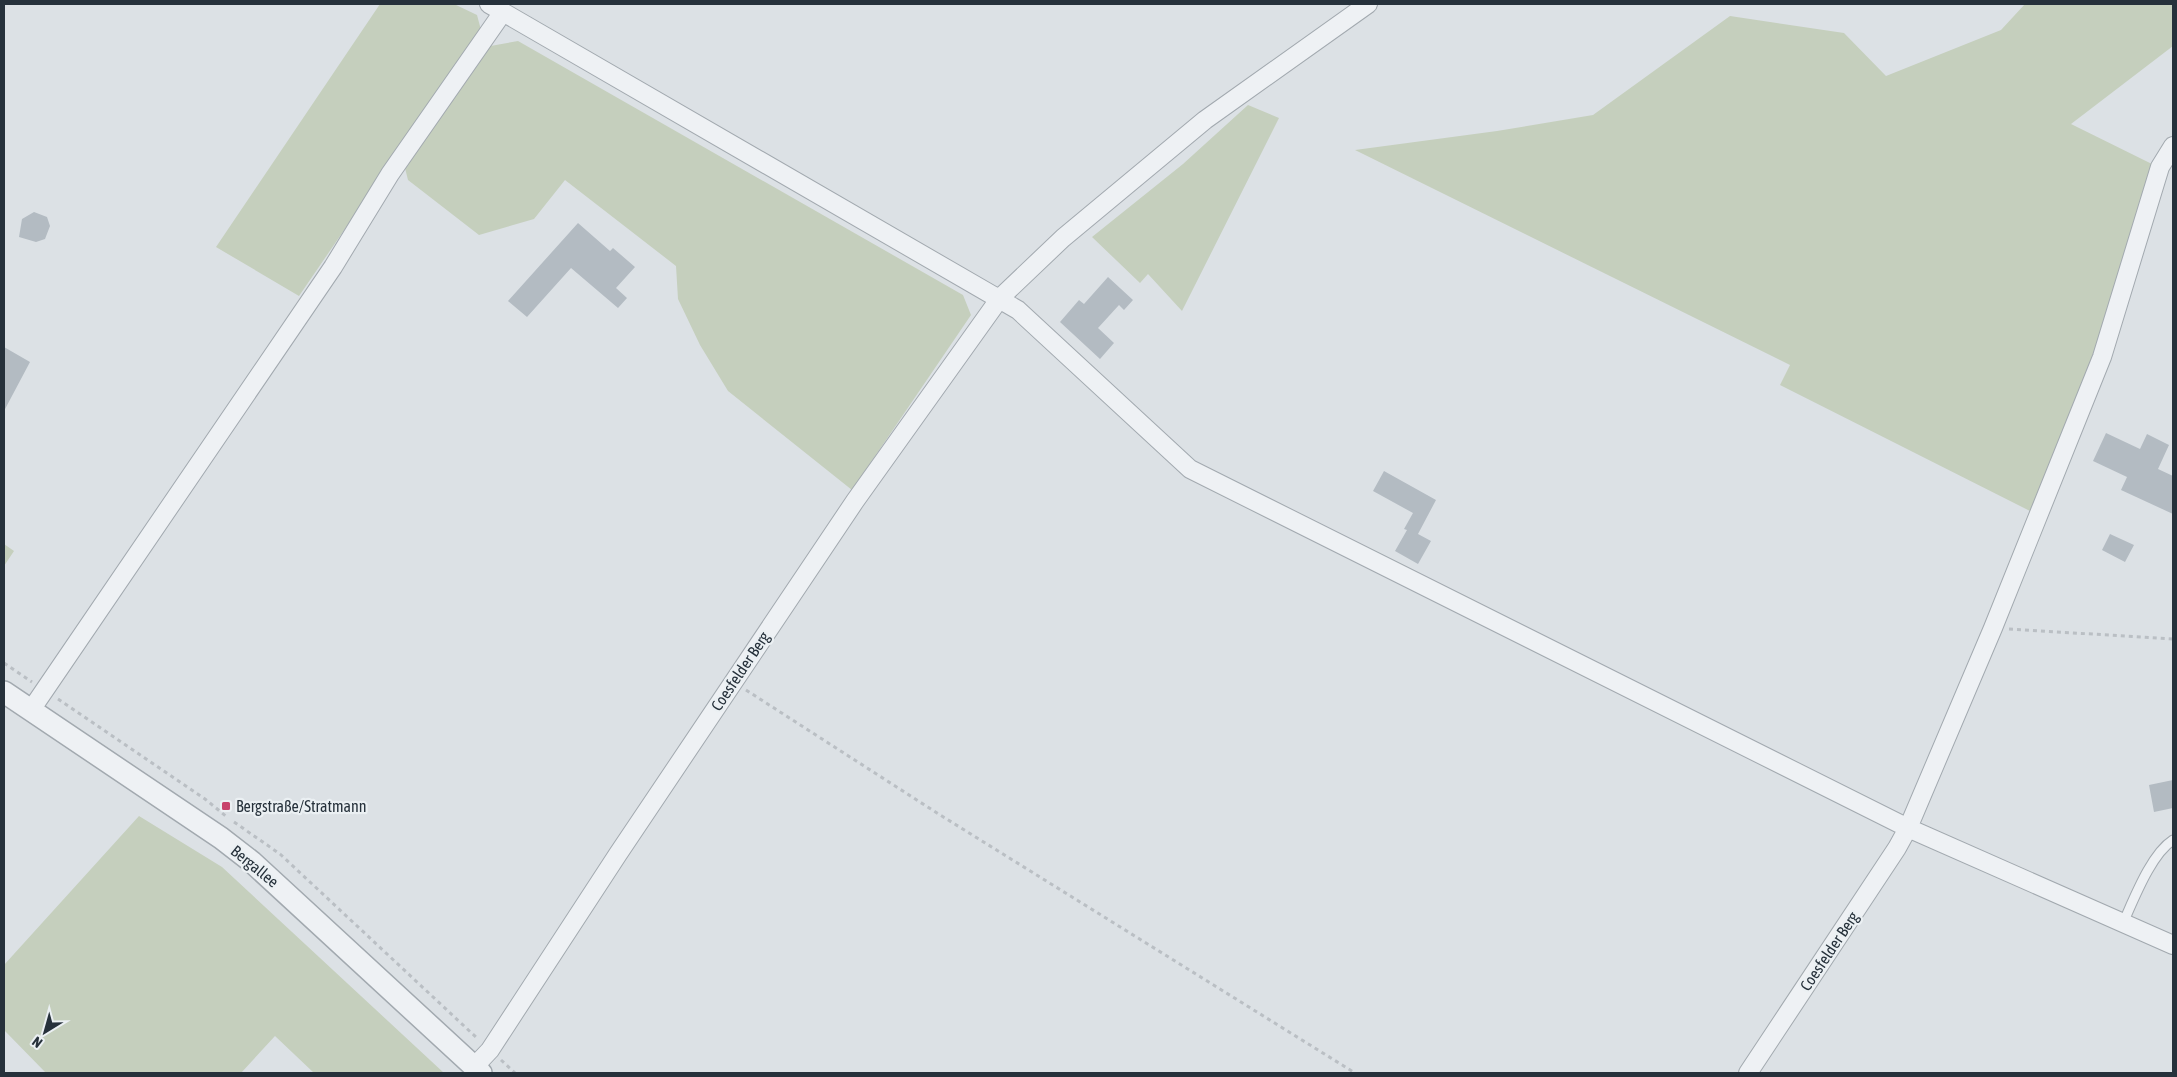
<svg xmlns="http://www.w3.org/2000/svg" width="2177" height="1077" font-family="'Asap Condensed',sans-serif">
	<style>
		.green { fill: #c5cfbd }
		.building { fill: #b3bbc2 }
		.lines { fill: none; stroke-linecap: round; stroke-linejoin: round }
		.service-casing { stroke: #a2a9af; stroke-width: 11 }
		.minor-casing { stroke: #a2a9af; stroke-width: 20 }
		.tertiary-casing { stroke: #a2a9af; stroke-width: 24 }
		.path { stroke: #babfc4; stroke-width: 3; stroke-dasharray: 4 4; stroke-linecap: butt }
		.service { stroke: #eef1f4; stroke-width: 9 }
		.minor { stroke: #eef1f4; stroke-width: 18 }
		.tertiary { stroke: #eef1f4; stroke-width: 21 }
		.poi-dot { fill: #c8436c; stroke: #ebf0f3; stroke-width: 2 }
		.labels { text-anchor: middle; stroke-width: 4.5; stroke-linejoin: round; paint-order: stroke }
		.street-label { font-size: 16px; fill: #26313b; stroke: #ebf0f3 }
		.poi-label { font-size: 16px; fill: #26313b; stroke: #ebf0f3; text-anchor: start }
	</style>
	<rect width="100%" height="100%" fill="#dce1e5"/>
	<!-- green -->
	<path class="green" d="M380,4H454L477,15L481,30L299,296L216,247Z
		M2025,4H2173V46L2071,124L2156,166L2091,367L2030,511L1780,385L1790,365L1355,150L1497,131L1593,115L1730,16L1844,33L1886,76L2001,30Z
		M518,41L963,295L971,315L852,490L728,391L700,345L678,299L676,266L565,180L534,219L479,235L408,180L404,164L485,47Z
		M1248,105L1279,118L1182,311L1148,274L1140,283L1092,237L1183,164Z
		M4,544L14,551L4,566Z
		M139,816L222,867L444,1073H314L275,1036L241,1073H46L4,1030V965Z"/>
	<!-- building -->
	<path class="building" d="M34,212L47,217L50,226L45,239L36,242L19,237L22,219Z
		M578,223L610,251L613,248L635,267L616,288L627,298L618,308L571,268L527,317L508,301Z
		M1108,277L1133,300L1124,310L1119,305L1098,328L1114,343L1100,359L1060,322L1079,300L1084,304Z
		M4,347L30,362L4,411Z
		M2106,433L2140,449L2147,434L2169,445L2158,469L2173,476V514L2121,490L2127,477L2093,461Z
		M1384,471L1436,500L1418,534L1431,541L1418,564L1395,551L1407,530L1404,529L1413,513L1373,491Z
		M2110,534L2134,545L2125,562L2102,550Z
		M2173,780V808L2154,812L2149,785Z"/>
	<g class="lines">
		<!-- service casing -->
		<g class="service-casing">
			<path id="service" d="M2123,923C2134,899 2151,854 2173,840"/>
		</g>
		<!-- minor casing -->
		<g class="minor-casing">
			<path id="minor" d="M489,4L1018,310L1190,469L1908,828L2173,945
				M31,710L333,267L390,174L503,12
				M474,1067L490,1050L618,854L855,501L1000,298L1063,238L1205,120L1368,4
				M1748,1073L1897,848L1908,828L1993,628L2102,357L2160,167L2173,146"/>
		</g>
		<!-- tertiary casing -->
		<g class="tertiary-casing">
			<path id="tertiary" d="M4,692L221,838L252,862L481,1073"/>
		</g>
		<!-- path -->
		<path class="path" d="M2009,629L2173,639
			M4,663L32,682
			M746,690L937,813L1355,1073
			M58,699L205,799L227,817
			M234,822L280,854L478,1039
			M501,1060L515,1073"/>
		<!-- service -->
		<use href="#service" class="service"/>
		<!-- minor -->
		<use href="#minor" class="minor"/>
		<!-- tertiary -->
		<use href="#tertiary" class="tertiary"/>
	</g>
	<!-- markers -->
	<rect class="poi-dot" x="221" y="801" width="10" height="10" rx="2.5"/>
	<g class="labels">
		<!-- street labels -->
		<g class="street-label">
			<text transform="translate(740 671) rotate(-56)" y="6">Coesfelder Berg</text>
			<text transform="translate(255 866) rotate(39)" y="6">Bergallee</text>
			<text transform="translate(1829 951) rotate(-56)" y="6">Coesfelder Berg</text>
		</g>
		<!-- poi labels -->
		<g class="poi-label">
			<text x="236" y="812">Bergstraße/Stratmann</text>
		</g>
	</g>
	<!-- border -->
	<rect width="2177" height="1077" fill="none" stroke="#26313b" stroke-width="10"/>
	<!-- north arrow -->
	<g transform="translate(45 1032) rotate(217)" stroke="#ebf0f3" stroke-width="4" paint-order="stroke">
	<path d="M0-4L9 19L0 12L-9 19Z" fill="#26313b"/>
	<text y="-8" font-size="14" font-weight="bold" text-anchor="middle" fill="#26313b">N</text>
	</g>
</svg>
